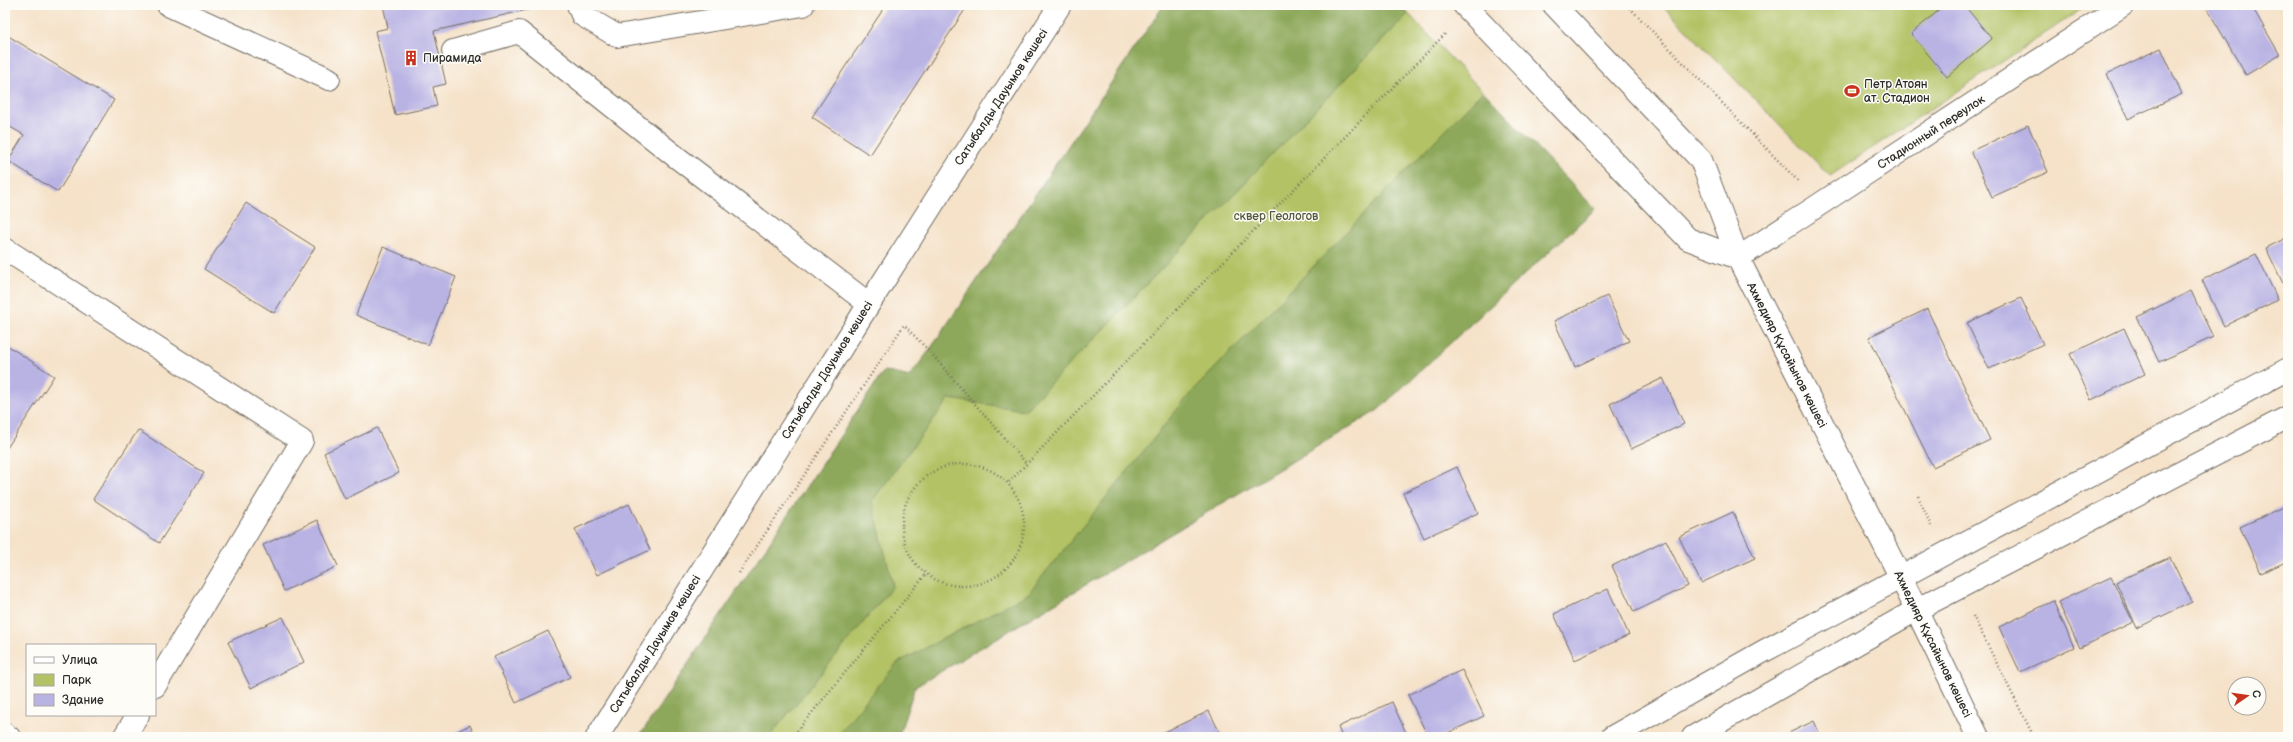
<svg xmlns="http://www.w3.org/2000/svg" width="2293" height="742" font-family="'Balsamiq Sans',sans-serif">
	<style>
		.green { fill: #b2c265; stroke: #6e7648 }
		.forest { fill: #8da85a; stroke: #5c6a42 }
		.building { fill: #b9b3e4 }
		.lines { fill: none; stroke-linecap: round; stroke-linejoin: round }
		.minor-casing { stroke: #726b62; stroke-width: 24 }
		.major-casing { stroke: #726b62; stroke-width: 24 }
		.path { stroke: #726b62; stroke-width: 2.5; stroke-dasharray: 1 3; stroke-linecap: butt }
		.minor { stroke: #fff; stroke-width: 22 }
		.major { stroke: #fff; stroke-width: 22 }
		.labels { text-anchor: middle; stroke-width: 3; stroke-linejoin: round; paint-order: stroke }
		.poi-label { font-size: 12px; fill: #2b2b2b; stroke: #fdfcf7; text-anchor: start }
		.street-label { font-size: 12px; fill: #2b2b2b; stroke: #fdfcf7 }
		.park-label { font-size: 12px; fill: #54583c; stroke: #fdfcf7 }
	</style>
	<rect width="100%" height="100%" fill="#fdfcf7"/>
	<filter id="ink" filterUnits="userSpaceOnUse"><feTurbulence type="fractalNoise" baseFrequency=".025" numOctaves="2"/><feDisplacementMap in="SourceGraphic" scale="8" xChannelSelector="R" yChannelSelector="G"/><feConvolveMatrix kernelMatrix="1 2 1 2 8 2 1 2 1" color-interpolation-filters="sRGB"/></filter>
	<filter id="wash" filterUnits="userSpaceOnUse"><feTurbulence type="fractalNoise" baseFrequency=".012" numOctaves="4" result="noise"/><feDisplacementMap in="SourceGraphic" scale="16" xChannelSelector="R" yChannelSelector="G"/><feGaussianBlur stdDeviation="0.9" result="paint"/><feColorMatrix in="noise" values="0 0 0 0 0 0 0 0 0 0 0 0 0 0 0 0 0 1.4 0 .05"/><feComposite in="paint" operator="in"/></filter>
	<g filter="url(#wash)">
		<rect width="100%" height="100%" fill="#f5e2c9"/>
		<!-- green -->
		<path class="green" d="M1164,5H1400L1595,209L1378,410L915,687L898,737H639L884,371L909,377L929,351Z
			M1662,5H2088L1830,176Z"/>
		<!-- forest -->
		<path class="forest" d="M1164,5H1400L1408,14L1025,410L949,399L872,501L893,586L769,737H639L884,371L909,377L929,351Z
			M1483,91L1595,209L1378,410L915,687L898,737H836L897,663L1028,594L1189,395Z"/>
		<g id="blocks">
			<!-- building -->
			<path class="building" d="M383,5H530L531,9L434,31L446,84L433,87L437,106L395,115L375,31L388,28Z
				M886,5H968L870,155L812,117Z
				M1945,5H1964L1992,39L1947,77L1911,34Z
				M2205,5H2251L2280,55L2246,75Z
				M5,34L114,100L58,192L8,161L24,135L5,124Z
				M2161,48L2182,94L2128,119L2107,74Z
				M2028,125L2048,172L1992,197L1971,151Z
				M246,203L315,247L274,313L204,269Z
				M2288,237V294L2266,248Z
				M383,247L456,277L428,345L356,315Z
				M2256,254L2278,300L2224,326L2202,280Z
				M2191,291L2213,337L2159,362L2137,317Z
				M1607,296L1629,341L1575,367L1554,321Z
				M2021,298L2043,344L1989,369L1967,323Z
				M1927,309L1990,440L1933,467L1869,337Z
				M2124,328L2145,374L2091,400L2070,354Z
				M5,344L54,376L7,448L5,446Z
				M1663,378L1684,424L1631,449L1610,404Z
				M377,428L399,473L345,499L324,453Z
				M138,430L204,473L159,543L93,499Z
				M1457,467L1478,513L1424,538L1403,493Z
				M629,504L650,550L597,575L575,529Z
				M2288,505V561L2261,573L2240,527Z
				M1733,512L1755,558L1701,583L1679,537Z
				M317,520L338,566L284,591L263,545Z
				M1666,540L1688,586L1634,612L1612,566Z
				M2170,557L2192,602L2137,628L2116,582Z
				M2111,577L2133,622L2080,648L2058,602Z
				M1608,589L1629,635L1575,660L1554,614Z
				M2053,601L2074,647L2020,672L1999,627Z
				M283,617L304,662L251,688L228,642Z
				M548,631L570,677L516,703L494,657Z
				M1462,670L1484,716L1439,737H1428L1408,695Z
				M1392,702L1408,737H1342L1338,727Z
				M1209,711L1222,737H1154Z
				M1814,721L1821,737H1780Z
				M470,725L475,737H445Z"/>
		</g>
	</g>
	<g filter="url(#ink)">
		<use href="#blocks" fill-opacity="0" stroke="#726b62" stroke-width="1"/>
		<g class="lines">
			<!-- minor casing -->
			<g class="minor-casing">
				<path id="minor" d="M168,5L329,79
					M578,5L582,15L617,36L803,5
					M1464,5L1688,239L1738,258L2123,5
					M1554,5L1701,160L1738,258L1901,578L1978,737
					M453,51L519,32L675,156L869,304
					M5,249L302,441L155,686
					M5,734L9,737
					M124,737L138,715
					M597,737L869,304L1060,5"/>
			</g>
			<!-- major casing -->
			<g class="major-casing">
				<path id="major" d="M1612,737L1764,651L2288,369
					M1693,737L1916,610L2288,417"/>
			</g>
			<!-- path -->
			<path class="path" d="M1627,5L1798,181
				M902 525a61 61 0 1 1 122 0a61 61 0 1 1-122 0Z
				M1009,482L1446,33
				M1918,496L1931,526
				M739,573L904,325L929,351L1026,463
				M1973,616L2034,737
				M792,737L926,574"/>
			<!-- minor -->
			<use href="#minor" class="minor"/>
			<!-- major -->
			<use href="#major" class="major"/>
		</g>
	</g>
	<!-- icons -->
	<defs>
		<g id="building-bare" transform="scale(1.2)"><path d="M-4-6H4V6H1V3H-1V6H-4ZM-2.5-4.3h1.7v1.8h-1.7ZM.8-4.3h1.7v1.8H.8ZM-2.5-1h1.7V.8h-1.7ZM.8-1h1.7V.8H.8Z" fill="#c8321e" stroke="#fdfcf7" stroke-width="2.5" paint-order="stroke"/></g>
		<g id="stadium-bare" transform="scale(1.2)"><path d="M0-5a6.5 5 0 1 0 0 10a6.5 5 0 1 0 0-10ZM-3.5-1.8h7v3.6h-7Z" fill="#c8321e" stroke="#fdfcf7" stroke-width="2.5" paint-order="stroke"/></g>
	</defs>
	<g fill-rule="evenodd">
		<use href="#building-bare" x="411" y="58"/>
		<use href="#stadium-bare" x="1852" y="91"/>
	</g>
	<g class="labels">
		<!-- poi labels -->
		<g class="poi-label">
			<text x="423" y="62">Пирамида</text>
			<text x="1864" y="88">Петр Атоян<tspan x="1864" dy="14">ат. Стадион</tspan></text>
		</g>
		<!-- street labels -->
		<g class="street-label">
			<text transform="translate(1001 97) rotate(-57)" y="4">Сатыбалды Дауымов көшесі</text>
			<text transform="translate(1931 132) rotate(-33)" y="4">Стадионный переулок</text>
			<text transform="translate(1787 355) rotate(63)" y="4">Ахмедияр Құсайынов көшесі</text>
			<text transform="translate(827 370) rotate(-58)" y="4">Сатыбалды Дауымов көшесі</text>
			<text transform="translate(655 644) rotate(-58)" y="4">Сатыбалды Дауымов көшесі</text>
			<text transform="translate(1933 644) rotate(64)" y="4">Ахмедияр Құсайынов көшесі</text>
		</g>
		<!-- park labels -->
		<g class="park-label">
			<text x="1276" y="220">сквер Геологов</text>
		</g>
	</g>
	<!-- margin -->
	<rect width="2293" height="742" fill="none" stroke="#fdfcf7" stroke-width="20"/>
	<!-- legend -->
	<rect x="26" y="644" width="130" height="72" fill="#fdfcf7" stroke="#a9a8a5"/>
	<rect x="34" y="657" width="20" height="6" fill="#ffffff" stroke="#a9a8a5"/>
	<text x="62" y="664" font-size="12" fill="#2b2b2b">Улица</text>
	<rect x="34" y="674" width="20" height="12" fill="#b2c265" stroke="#a9a8a5"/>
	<text x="62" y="684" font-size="12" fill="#2b2b2b">Парк</text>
	<rect x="34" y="694" width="20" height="12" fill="#b9b3e4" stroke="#a9a8a5"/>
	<text x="62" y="704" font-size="12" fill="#2b2b2b">Здание</text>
	<!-- north arrow -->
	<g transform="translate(2247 696) rotate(77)"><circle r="19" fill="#fdfcf7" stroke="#a9a8a5"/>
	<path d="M0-3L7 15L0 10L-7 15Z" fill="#c8321e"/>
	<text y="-6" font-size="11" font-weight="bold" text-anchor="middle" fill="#2b2b2b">С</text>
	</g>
</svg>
